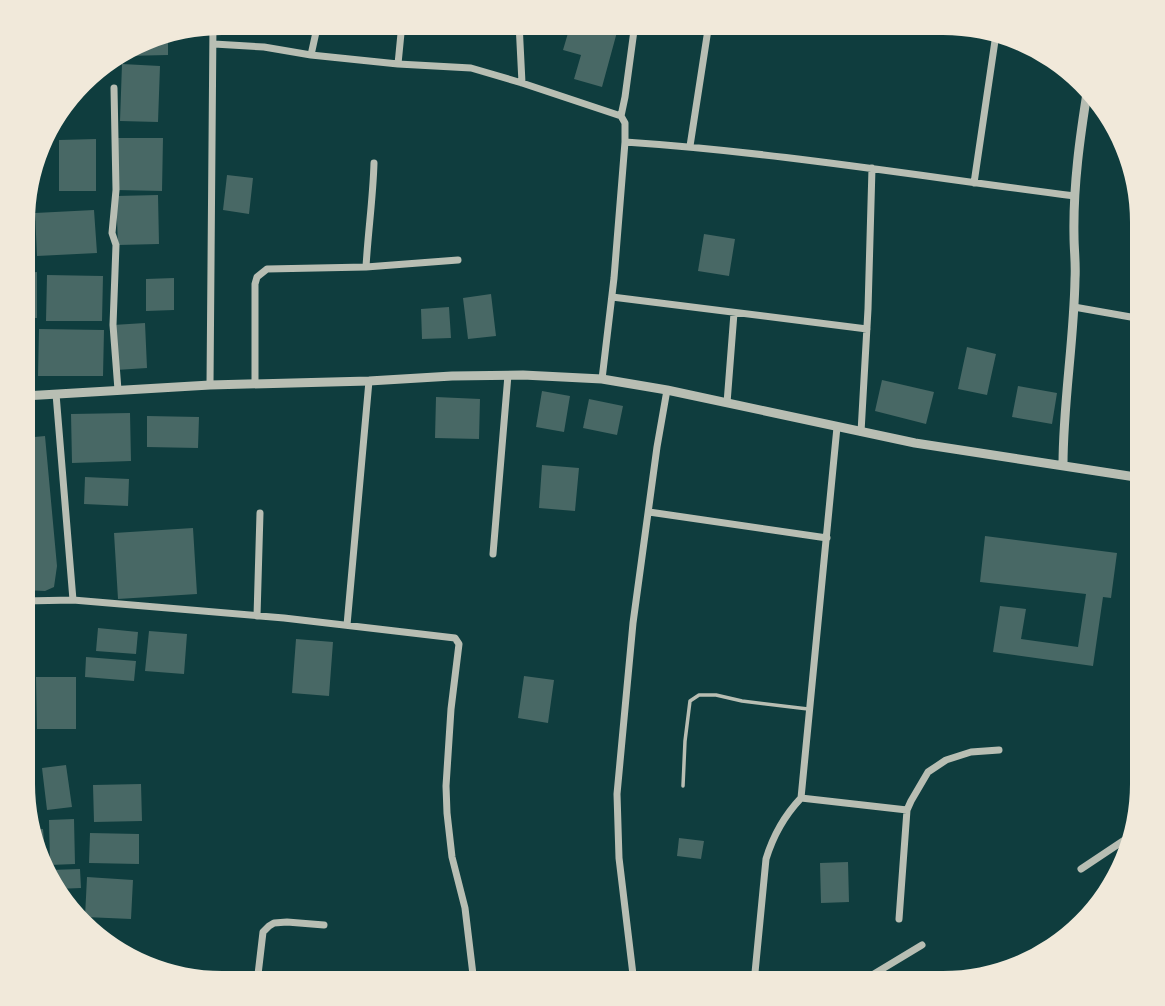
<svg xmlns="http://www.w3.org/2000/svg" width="1165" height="1006" font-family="Spectral,serif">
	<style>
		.building { fill: #486865 }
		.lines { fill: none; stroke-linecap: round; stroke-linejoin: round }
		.service { stroke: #b8beb3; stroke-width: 3.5 }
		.minor { stroke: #b8beb3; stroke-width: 7 }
		.tertiary { stroke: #b8beb3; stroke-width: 9 }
	</style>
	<rect width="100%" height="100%" fill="#0f3d3e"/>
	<!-- building -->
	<path class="building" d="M571,23H585L617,32L602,87L574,79L581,55L563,50Z
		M168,32V55L125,56V52L158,33Z
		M122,64L160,66L158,122L120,121Z
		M117,138H163L162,191L116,190Z
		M96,139V191H59V140Z
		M227,175L253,178L249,214L223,210Z
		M158,195L159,244L118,245L116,196Z
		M94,210L97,253L37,256L35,213Z
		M24,218H31V256H24Z
		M704,234L735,239L729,276L698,271Z
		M37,272V318H24V273Z
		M47,275L103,276L102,321H46Z
		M174,278V310L146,311V279Z
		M491,294L496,336L468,339L463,298Z
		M449,307L451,338L422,339L421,309Z
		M145,323L147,368L116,370L113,325Z
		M39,329L104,330L103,376H38Z
		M967,347L996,354L987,395L958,389Z
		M882,380L934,392L926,424L875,411Z
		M1018,386L1057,393L1052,424L1012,417Z
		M542,391L570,396L564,432L536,427Z
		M436,397L480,399L479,439L435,438Z
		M589,399L623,406L617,435L583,428Z
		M130,413L131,461L72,463L71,414Z
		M147,416L199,417L198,448L147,447Z
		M45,436L57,566L54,587L45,591L24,590V438Z
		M542,465L579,468L575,511L539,508Z
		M85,477L129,479L128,506L84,504Z
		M193,528L197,594L118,599L114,533Z
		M985,536L1117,553L1111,598L1103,597L1093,666L993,652L1000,606L1026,609L1021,639L1078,647L1086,594L980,582Z
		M98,628L138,632L136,654L96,651Z
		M149,631L187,634L184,674L145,671Z
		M296,639L333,642L329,696L292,693Z
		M86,657L136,661L134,681L85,677Z
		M524,676L554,680L548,723L518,718Z
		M36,677H76V729H37Z
		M66,765L72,807L47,810L42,768Z
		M141,784L142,821L94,822L93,785Z
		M74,819L75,864L50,865L49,820Z
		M43,829L47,874L38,860L31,830Z
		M90,833L139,834V864L89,863Z
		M679,838L704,841L701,859L677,856Z
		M848,862L849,902L821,903L820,863Z
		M80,869L81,888L57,889L50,879V870Z
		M87,877L133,880L131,919L85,917Z"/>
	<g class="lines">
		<!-- service -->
		<path class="service" d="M683,786L685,741L690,701L699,695H716L742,701L808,709"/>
		<!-- minor -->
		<path class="minor" d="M519,23L522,83
			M214,44L264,47L311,55L398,64L471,68L522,83L621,116
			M311,55L318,23
			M398,64L402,23
			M114,88L116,190L112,233L116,245L113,325L118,390
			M625,142C776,152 925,177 1075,196
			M690,146L709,23
			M974,183L996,34
			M366,267C368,232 373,198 374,163
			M612,297L867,329
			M1074,307L1142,319
			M602,379L614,278L625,142V123L621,116L625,97L635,23
			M255,383V284L257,277L267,269L366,267L458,260
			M210,385L213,24
			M56,394L73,600
			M727,403L734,313
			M861,432L868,309L872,168
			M649,512L827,538
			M493,554L508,375
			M24,601L73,600L284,618L455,638L459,644L451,709L446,786L447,813L452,857L465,908L474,983
			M257,616L260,513
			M347,625L369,381
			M801,798L907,810
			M1081,869L1132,835
			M899,919L907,810L911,801L928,772L946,760L971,752L999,750
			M257,983L263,932L269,926L274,923L287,922L324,925
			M634,983L619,858L617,794L633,623L657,447L667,390
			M754,983L766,859C773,836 784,816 801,798L837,427
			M859,983L922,945"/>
		<!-- tertiary -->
		<path class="tertiary" d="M24,396L210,385L369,381L452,376L523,375L602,379L667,390L915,443L1142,478
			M1063,465C1063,403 1074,341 1075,279C1076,264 1074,250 1074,236C1073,186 1080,136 1088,87"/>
	</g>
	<!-- crop -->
	<path d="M0 0H1165V1006H0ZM222 35H943A187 187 0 0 1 1130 222V784A187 187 0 0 1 943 971H222A187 187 0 0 1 35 784V222A187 187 0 0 1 222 35Z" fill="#f1e9da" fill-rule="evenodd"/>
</svg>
